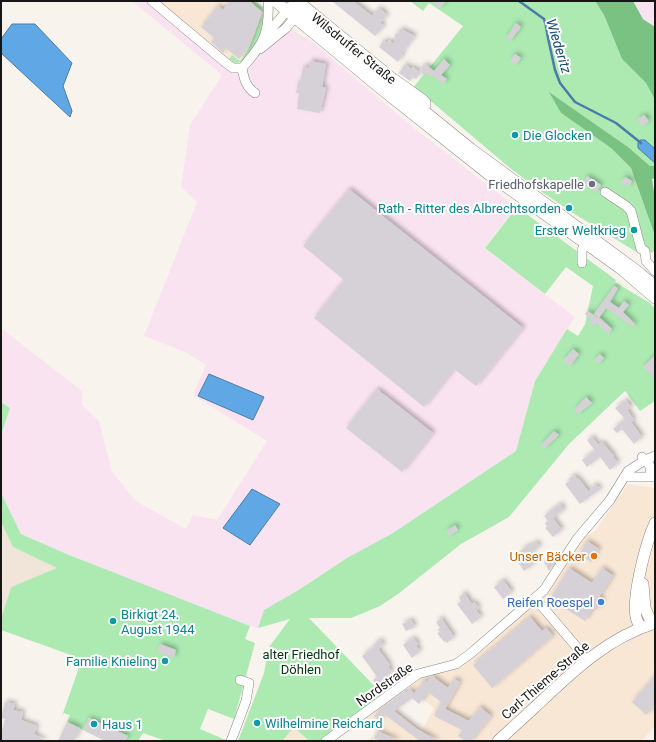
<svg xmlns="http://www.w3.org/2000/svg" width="656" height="742" font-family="Roboto,sans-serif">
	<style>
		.commercial { fill: #f9e7d6 }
		.industrial { fill: #f9e3f1; fill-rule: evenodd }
		.built { fill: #f1e5da }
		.green { fill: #aceab2 }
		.forest { fill: #79c281 }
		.water { fill: #60a7e6; stroke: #4a7ca7 }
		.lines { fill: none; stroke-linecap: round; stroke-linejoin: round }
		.stream { stroke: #4a7ca7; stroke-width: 2.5 }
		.building { fill: #d5d1d7; filter: url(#shadow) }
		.minor-casing { stroke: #8c8682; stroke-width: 10 }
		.major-casing { stroke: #8c8682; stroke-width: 12 }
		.minor { stroke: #fff; stroke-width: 9 }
		.major { stroke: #fff; stroke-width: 11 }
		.culture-dot { fill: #0f9aa8; stroke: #fff; stroke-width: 1.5 }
		.worship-dot { fill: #6b7280; stroke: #fff; stroke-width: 1.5 }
		.food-dot { fill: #e8710a; stroke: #fff; stroke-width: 1.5 }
		.shop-dot { fill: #3f7fe0; stroke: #fff; stroke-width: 1.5 }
		.labels { text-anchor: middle; stroke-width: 4; stroke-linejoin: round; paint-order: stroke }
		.street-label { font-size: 13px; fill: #181614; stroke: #fff }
		.culture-label { font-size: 13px; fill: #0d838f; stroke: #fff; text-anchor: start }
		.worship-label { font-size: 13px; fill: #5b616d; stroke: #fff; text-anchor: end }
		.food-label { font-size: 13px; fill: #c56008; stroke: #fff; text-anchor: end }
		.shop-label { font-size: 13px; fill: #366cbe; stroke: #fff; text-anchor: end }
		.park-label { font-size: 13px; fill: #00360d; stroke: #fff }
		.water-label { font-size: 14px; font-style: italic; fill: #194c76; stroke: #fff }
	</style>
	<defs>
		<filter id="shadow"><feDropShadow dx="2.5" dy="-2.5" stdDeviation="2" flood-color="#0004"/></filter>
	</defs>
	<rect width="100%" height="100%" fill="#f9f3ee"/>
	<!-- commercial -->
	<path class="commercial" d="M144,1H255L283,23L234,74Z
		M628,484L655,488V726L642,741H369L376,731L360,719L383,701L422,730L434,708L417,695L407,685L419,677L459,665L521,612L583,538L594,532Z
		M294,727L309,741H282Z"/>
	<!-- industrial -->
	<path class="industrial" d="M132,1H144L234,74L283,23L300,35L309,39L414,128L516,207L484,248L575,317L535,380L516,451L393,533L347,558L297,591L265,610L258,628L250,626L195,605L69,555L21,534L1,493V435L10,408L1,402V328L82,391V405L99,421L112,472L136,501L186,529L193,515L217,520L267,441L193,395L206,365L185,352L144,336L197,202L181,187L190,125L222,75ZM198,396L264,397V398L253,420Z
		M633,1H655V27L643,19Z"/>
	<!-- built -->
	<path class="built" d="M1,522L13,547L58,568L11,587L1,619Z"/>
	<!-- green -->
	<path class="green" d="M250,1H255L267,10V14C262,28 253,61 236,63L229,60L232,55L240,61C252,48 256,29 263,12Z
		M410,1H595L604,15L622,59L646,83L655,100V166H650L628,147L550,93L561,113L611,148L631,168L655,236V250L652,253L644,247L638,253L573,213L539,190L510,168L426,97L412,89L463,26L429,3L423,11Z
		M517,207L616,280L608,291L615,282L650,303L655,309V401L640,411L625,391L569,444L509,517L461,544L398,594L380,606L351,618H309L383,695L323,741H309L294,727L282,741H238L264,673L269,647L290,619L258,628L264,610L297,591L347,558L393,533L516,451L535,381L567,329L578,336L587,321L585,324L593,286L566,267L545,294L485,248Z
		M1,402L10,408L1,435Z
		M1,493L21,534L69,555L250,626L245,639L255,643L246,676H241L239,683L243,687L234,719L208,709L200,729L226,740V741H166L143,733L138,741H125L128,736L89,718L83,730L67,722L70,715L64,713L62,716L82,659L1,630V619L11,587L57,568L13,547L1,522Z"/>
	<!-- forest -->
	<path class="forest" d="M595,1H633L643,19L655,27V100L646,83L622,59L604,15Z
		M549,92L628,147L650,166H655V178L652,179L655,198V236L631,168L611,148L561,113Z"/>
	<!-- water -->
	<path class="water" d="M12,24H35L72,63L63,86L72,111L70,117L1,53V39Z
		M640,140H645L655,149V163L638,148V143Z
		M209,374L264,397L253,420L198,396Z
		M252,489L280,504L250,545L223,528Z"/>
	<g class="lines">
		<!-- stream -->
		<path class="stream" d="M519,1L544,19L546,26L548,38L555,70L560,83L575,102L616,123L641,143"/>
	</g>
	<!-- building -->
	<path class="building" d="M230,1H249L262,12L248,49L239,59L226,48L223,53L211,42L214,38L201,27L218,6L223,10Z
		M332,1H353L372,16L379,8L387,15L380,23L384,26L375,36Z
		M431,1H446L440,8Z
		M516,23L521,27L510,41L506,38Z
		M401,29L415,36L401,54L403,55L398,62L379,47L384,40L387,43L389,40L394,44L395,34H397Z
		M515,54L521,58L515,65L510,61Z
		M444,59L450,65L441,75L447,79L443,84L432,75L431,77L426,73L424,75L419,71L425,64L434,71Z
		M310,61L326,64L322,87L326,88L320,113L297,109L299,93H296L298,83H300L303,67L309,68Z
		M405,64L411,69L413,67L420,73L416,79L413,77L410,81L399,73Z
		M644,115L649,121L642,126L637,120Z
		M587,176L601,185L596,192L583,184Z
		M625,177L632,181L629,187L621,182Z
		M349,189L523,328L476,386L454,369L424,407L314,318L344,280L303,246Z
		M614,286L618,288L610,302L619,308L624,301L629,305L623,312L635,324L633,327L606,308L599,318L594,314Z
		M587,311L601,319L612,329L608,334L596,323L595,326L589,323L591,319L585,314Z
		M573,349L579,354L570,366L563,361Z
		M600,354L604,358L598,364L594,360Z
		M655,355V379L643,367Z
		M377,389L433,433L402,472L346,428Z
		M586,397L592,403L578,414L574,410Z
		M626,400L631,407L627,410L634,420L631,422L642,437L634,444L622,429L617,433L613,429L625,419L615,408Z
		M554,431L559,435L544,449L541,445Z
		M592,437L598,445L602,442L614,456L613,457L618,463L610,470L600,457L587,467L582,460L595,451L587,440Z
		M574,475L577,479L578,478L589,492L594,484L601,489L580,504L565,484L570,481L569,479Z
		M560,504L564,510L553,518L562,530L553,537L546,529V527L547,526L545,523L548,521L544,516Z
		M455,525L458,530L449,536L446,531Z
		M587,541L599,549L591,562L579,554Z
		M536,542L540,546L530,555L535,563L524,571L515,558L522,554L520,551L527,546L528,547Z
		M549,558L554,564L549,571L544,562Z
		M569,568L592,583L602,568L613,576L599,597L603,600L597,610L593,608L585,621L550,599Z
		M503,580L512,592L503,599L494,587Z
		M464,593L472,604L474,602L479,608L476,610L481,617L472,624L457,604L461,601L459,597Z
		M530,617L542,631L546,628L553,636L492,688L473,665Z
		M441,618L454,637L447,643L445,641L444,642L437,633L440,632L438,630L440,628L436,622Z
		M411,620L415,627L406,631L402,624Z
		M413,638L418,644L416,646L420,651L412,658L403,645Z
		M380,640L384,645L378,649L390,665L388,666L392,672L381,681L384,685L380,689L373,680L377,677L362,656L374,647L373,645Z
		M160,644L176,650L174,658L157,652Z
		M432,676L448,688L454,679L460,682L445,709L469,721L480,707L491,716L471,741H465L458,736L462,730L434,716L441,702L428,692L419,704L412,698L394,711L417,729L438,741H420L385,715L378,721L374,716L387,704L405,691L406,693L410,689L414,694L424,680L427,682Z
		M655,676V705L646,715L632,702Z
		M5,702L15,704L13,710L23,712L21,720L37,726L34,734L46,741H1V734L5,719L1,718Z
		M89,718L128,736L125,741H105L83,730Z
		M67,722L80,728L74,741H58Z
		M378,731L399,741H380L374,738Z"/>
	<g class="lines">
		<!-- minor casing -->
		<g class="minor-casing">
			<path id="minor" d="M152,1L226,63L233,68H242C263,45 270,33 268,1
				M299,1L392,77L423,99L426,102V105L419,114
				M267,34L291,6
				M260,49L286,28L299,13
				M242,68C244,79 246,87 255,93
				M605,192L626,206L631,211L641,249L645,251L646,261L655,271
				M582,263V250L588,237
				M642,457L650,466L651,477
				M624,477H655
				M535,598L580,651L586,661
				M231,741L246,701L249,683L240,680
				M326,741L418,674L456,664L470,654L544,590L577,539L610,500L628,471L645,460L655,456"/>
		</g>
		<!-- major casing -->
		<g class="major-casing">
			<path id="major" d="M275,1L380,88L487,173L620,268L655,298
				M294,6L471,149L637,271L655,286
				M643,584L645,608L652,624
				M640,628C639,625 637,621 636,617C632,596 646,542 655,523
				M498,741C510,730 522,719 534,708C570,674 606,638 655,623"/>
		</g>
		<!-- minor -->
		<use href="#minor" class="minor"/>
		<!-- major -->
		<use href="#major" class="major"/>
	</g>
	<!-- markers -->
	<g class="culture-dot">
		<circle cx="515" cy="135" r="4"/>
		<circle cx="569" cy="208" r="4"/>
		<circle cx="634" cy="230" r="4"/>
		<circle cx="113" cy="621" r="4"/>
		<circle cx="165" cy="661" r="4"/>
		<circle cx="257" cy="723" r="4"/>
		<circle cx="94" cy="724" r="4"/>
	</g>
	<circle class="worship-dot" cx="592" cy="184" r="4"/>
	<circle class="food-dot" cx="594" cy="556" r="4"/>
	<circle class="shop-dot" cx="601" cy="602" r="4"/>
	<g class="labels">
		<!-- street labels -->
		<g class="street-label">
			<text transform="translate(354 48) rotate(39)" y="5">Wilsdruffer Straße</text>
			<text transform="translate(545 680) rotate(-41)" y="5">Carl-Thieme-Straße</text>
			<text transform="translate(384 684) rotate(-35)" y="5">Nordstraße</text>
		</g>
		<!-- culture labels -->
		<g class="culture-label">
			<text x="523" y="140">Die Glocken</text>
			<text x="561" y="213" text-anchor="end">Rath - Ritter des Albrechtsorden</text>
			<text x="626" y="235" text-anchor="end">Erster Weltkrieg</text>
			<text x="121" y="619">Birkigt 24.<tspan x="121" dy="15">August 1944</tspan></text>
			<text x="157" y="666" text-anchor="end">Familie Knieling</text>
			<text x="265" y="728">Wilhelmine Reichard</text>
			<text x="102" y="729">Haus 1</text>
		</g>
		<!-- worship labels -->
		<g class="worship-label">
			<text x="584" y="189">Friedhofskapelle</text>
		</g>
		<!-- food labels -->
		<g class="food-label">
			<text x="586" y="561">Unser Bäcker</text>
		</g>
		<!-- shop labels -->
		<g class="shop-label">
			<text x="593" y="607">Reifen Roespel</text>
		</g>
		<!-- park labels -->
		<g class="park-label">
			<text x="301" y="659">alter Friedhof<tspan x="301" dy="15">Döhlen</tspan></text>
		</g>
		<!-- water labels -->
		<g class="water-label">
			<text transform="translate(559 46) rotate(73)" y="5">Wiederitz</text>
		</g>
	</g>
	<!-- border -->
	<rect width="656" height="742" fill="none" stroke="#181614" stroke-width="4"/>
</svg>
